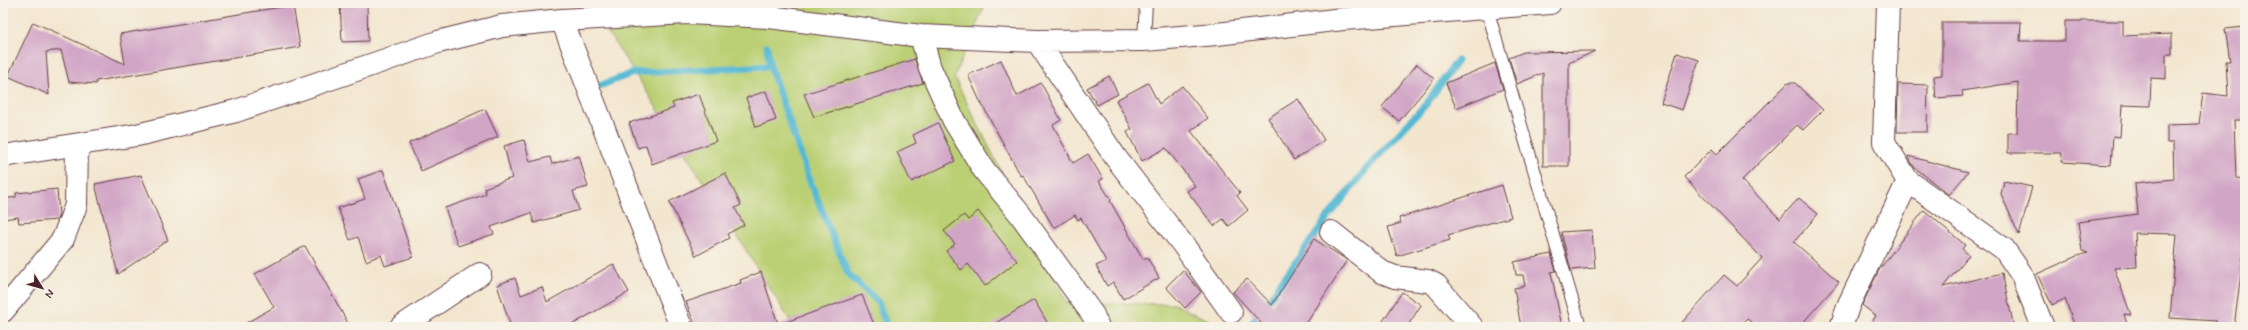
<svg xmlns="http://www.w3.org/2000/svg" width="2248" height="330" font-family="Mynerve,sans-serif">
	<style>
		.green { fill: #bbd074; stroke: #827850 }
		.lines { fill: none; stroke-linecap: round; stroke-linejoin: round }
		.stream { stroke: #54b9d3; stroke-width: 7 }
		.building { fill: #d1a5c6 }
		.service-casing { stroke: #633d44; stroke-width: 14 }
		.minor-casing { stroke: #633d44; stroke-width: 24 }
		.service { stroke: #fff; stroke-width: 12 }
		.minor { stroke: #fff; stroke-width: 22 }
	</style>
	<rect width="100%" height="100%" fill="#f7f3e8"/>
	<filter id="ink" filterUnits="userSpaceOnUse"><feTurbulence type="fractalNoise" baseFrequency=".025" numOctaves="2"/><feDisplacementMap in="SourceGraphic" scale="8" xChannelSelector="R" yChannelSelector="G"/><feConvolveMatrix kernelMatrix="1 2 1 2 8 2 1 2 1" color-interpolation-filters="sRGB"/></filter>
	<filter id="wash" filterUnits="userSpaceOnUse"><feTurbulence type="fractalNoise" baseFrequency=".012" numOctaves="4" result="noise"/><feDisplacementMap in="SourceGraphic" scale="16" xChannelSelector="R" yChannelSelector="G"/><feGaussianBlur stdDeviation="0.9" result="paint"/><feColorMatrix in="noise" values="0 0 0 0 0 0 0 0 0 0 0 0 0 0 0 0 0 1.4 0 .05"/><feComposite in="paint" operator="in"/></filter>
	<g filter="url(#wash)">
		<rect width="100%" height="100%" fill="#f3e6cf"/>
		<!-- green -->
		<path class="green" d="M588,3H986L954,77L1067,303L1174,304L1223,327H794L638,78Z"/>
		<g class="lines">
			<!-- stream -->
			<path class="stream" d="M767,46L770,66L809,179L848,274L878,302L887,327
				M599,86L633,73L770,66
				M1249,327L1329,216L1368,167L1427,103L1457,61"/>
		</g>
		<g id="blocks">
			<!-- building -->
			<path class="building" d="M340,3H367L368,41L342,42Z
				M293,5L300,47L96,81V84L69,82L61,50L46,52L49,95L8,76L33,22L125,64L120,34Z
				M2065,21H2123V36L2172,34V54H2166V79L2151,78L2150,106L2122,105L2120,137L2113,136L2111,165L2061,162L2062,153H2008V133H2017L2018,82L1962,91L1963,96L1936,98L1934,76L1942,75V22H2021L2020,41H2065Z
				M2245,27V120H2234L2236,178L2245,179V242L2234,327H2215L2216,321L2170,318L2177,234L2135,233L2137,267L2114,268L2131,315L2124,314L2128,327H2075L2065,299L2052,305L2037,274L2077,256L2088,253L2082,251L2078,222L2138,214L2135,183L2174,179L2173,143H2167V125L2199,124L2203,93L2228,96L2226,61H2230L2225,29Z
				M1595,51L1569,63V166H1543V73L1517,84L1509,58L1524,52Z
				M1677,53L1699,60L1682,110L1661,103Z
				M915,59L923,83L814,117L804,94Z
				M1001,60L1017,96L1041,83L1061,120L1053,125L1073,163L1088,154L1103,179L1099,181L1111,200L1110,201L1143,259L1147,257L1159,278L1123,299L1113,282L1107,286L1096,266L1106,261L1081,218L1078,220L1075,215L1054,228L1023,175L1021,176L979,99L968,75Z
				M1495,63L1503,89L1456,108L1446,83Z
				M1417,64L1434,79L1399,121L1382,107Z
				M1109,76L1118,94L1097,105L1087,88Z
				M1148,83L1159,104L1182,86L1208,118L1191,131L1240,193L1237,196L1248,210L1229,226L1223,219L1214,226L1187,191L1195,186L1166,148L1142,161L1127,132L1132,129L1116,100Z
				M1788,83H1795L1823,110L1803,130L1797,125L1742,180L1780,219L1799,198L1818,214L1794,242L1839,282L1799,327H1758L1747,319L1740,327H1678L1724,275L1737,286L1762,258L1684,177L1712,149L1717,154Z
				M1898,84L1928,85L1927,132H1897Z
				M766,91L776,120L756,127L746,98Z
				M699,94L716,141L652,164L646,145L638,148L629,123L674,108L672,103Z
				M1298,99L1324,140L1294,160L1268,118Z
				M485,109L498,137L421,171L409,143Z
				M938,123L955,161L911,182L897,152L916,143L913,135Z
				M524,140L530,162L550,157L552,164L579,156L588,187L573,191L579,210L534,223L531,213L491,227L494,234L458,246L445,208L486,194L484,188L512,178L504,146Z
				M1908,156L1968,172L1949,195L1914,167Z
				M383,170L413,257L385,266L381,255L366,261L358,237L350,240L338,208L365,199L358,179Z
				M725,173L741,205L735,208L744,225L727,234L729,238L696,256L669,202Z
				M141,175L168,240L118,274L95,184Z
				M2004,181L2032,187L2019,235L2001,194Z
				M1502,185L1511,217L1448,235L1450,240L1397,256L1388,227L1401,223L1399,218Z
				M57,189L59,214L57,220L19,223L18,217L3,219V199L16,197V193Z
				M1924,210L1965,245L1962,249L1969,255L1943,287L2002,273L2014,327H1868L1876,316L1862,305L1879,270Z
				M978,211L1017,261L985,286L968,264L961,270L946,251L955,244L944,231L964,215L968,220Z
				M1592,230L1595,268L1571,270L1561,232Z
				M1314,239L1347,260L1304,327H1258L1261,323L1233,292L1247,279L1272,305Z
				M305,246L350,327H239L274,307L255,274Z
				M1551,254L1556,271L1551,272L1562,327H1521L1514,288L1525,286L1523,275H1516L1514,262Z
				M613,264L629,292L568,327H511L497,285L515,278L521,295L542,287L547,302Z
				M1183,270L1201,292L1185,308L1166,287Z
				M761,272L779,327H696L686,302L741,283L740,280Z
				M1402,292L1421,305L1407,327H1379Z
				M862,295L875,327H781L780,324Z
				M1034,300L1050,327H989Z"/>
		</g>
	</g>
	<g filter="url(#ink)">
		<use href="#blocks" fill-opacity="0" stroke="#633d44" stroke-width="1"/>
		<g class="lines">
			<!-- service casing -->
			<g class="service-casing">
				<path id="service" d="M1487,9L1580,327
					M1144,40L1146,3"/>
			</g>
			<!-- minor casing -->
			<g class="minor-casing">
				<path id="minor" d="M1888,3L1884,142L1908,181L2004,249L2022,275L2043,327
					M562,20L681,327
					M921,36L930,68L954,121L984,170L1020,214L1093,315L1098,327
					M1037,41L1116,158L1184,246L1231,312
					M3,156L137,135L236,111L438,42L502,26L562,20L687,13L769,17L921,36L1037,41L1144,40L1217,34L1343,19L1550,3
					M1331,232L1382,272L1395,277L1428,281L1436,285L1472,327
					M3,311L63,239L76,205L77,146
					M401,327L480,274
					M1841,327L1849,304L1908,181"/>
			</g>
			<!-- service -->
			<use href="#service" class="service"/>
			<!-- minor -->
			<use href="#minor" class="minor"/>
		</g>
	</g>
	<!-- margin -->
	<rect width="2248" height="330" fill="none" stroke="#f7f3e8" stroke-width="16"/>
	<!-- north arrow -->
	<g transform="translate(42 288) rotate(127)" stroke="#f7f3e8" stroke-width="3" paint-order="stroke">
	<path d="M0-3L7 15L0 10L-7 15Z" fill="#4a1f2b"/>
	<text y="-6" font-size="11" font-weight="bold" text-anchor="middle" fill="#4a1f2b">N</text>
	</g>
</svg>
